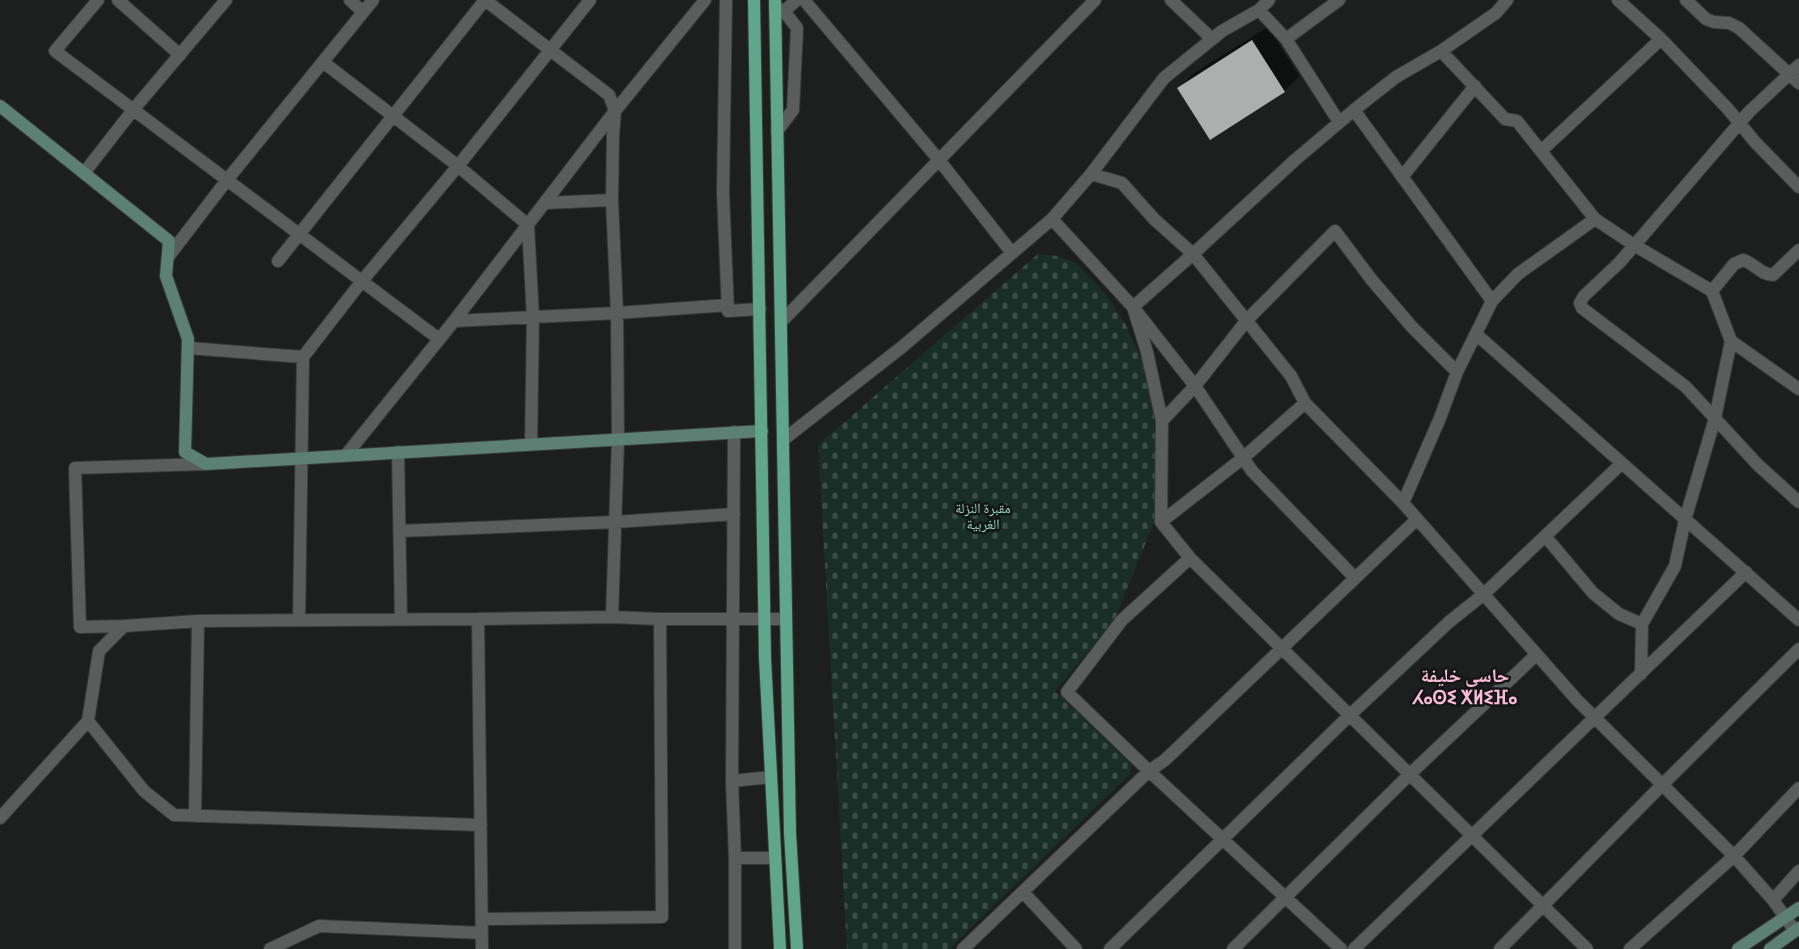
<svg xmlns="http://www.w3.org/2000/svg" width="1799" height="949" font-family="Manrope,'Noto Naskh Arabic','Noto Sans Tifinagh',sans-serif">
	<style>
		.cemetery { fill: url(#cemetery-stones) }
		.shadow { fill: #0007 }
		.building { fill: #abafad }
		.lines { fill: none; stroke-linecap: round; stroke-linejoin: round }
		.street-casing { stroke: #383b3a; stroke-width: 14 }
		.secondary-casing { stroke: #383b3a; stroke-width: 14 }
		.primary-casing { stroke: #383b3a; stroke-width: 14 }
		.street { stroke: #595d5b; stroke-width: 12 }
		.secondary { stroke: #5c8174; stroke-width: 12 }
		.primary { stroke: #5fa68d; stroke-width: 12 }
		.labels { text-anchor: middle; stroke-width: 5; stroke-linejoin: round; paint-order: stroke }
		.park-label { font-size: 14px; fill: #93d8bd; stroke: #131614 }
		.district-label { font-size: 19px; font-weight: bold; fill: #f9bbd9; stroke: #131614 }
	</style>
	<defs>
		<pattern id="cemetery-stones" width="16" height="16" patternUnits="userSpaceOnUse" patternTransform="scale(1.25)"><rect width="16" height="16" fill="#192e26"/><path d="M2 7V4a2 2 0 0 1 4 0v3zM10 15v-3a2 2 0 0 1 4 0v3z" fill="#3b4d46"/></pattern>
	</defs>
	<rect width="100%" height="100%" fill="#1c1f1d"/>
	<!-- cemetery -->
	<path class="cemetery" d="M1038,254L1058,256L1076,263L1106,294L1126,325L1143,362L1154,416L1160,508L1114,621L1055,691L1132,765L1131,773L949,949H847L818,445Z"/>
	<!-- shadow -->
	<path class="shadow" d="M1268,27L1299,76L1284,91L1179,88L1194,73Z"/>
	<!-- building -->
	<path class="building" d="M1252,40L1285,92L1210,140L1177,88Z"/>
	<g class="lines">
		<!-- street casing -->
		<g class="street-casing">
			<path id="street" d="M98,0L55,51L439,339
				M118,0L180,55
				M350,0L363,12
				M485,0L609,95L615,111L613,136L612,200L617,313L618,439L612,617
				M726,0L723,193L728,311L760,309
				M804,0L939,160L1012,253
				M1171,0L1212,39
				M1507,0L1496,13L1441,51L1396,77L1354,110L1295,160L1193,254L1133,307L1147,352L1162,421L1161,522L1190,558L1587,949
				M1618,0L1661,39L1728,109L1755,142L1799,187
				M1686,0L1706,19L1714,22L1729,23L1739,28L1799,83
				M775,7L784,11L797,28L793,110L777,131
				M1259,10L1269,0
				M784,11L797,0
				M1286,39L1339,0
				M1441,51L1505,119L1517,121L1595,219L1634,245L1712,291L1731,341L1715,418L1685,520L1675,566L1642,624L1641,674
				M323,62L458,166L528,225L533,318L531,444
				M1799,65L1749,112L1620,262L1584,296L1580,303L1582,308L1686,387L1758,465L1799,502
				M1354,110L1492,301
				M1541,151L1661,39
				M84,173L133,110L226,0
				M1091,174L1122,183L1154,219L1193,254L1291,376L1305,403L1403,503L1577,700L1734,856L1773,900L1795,931
				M1402,177L1475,86
				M545,203L612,200
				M1052,219L1133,307L1195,386L1252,471L1355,578
				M168,257L227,180L373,0
				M278,261L485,0
				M1712,291L1734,264L1743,260C1754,263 1761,275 1773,275L1799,250
				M454,321L617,313L728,305
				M781,322L1095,0
				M1476,334L1799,620
				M1731,341L1799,389
				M188,348L303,357
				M1162,421L1195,386L1247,320L1335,231L1371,279L1412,327L1457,372
				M734,432L732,781L735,858V949
				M783,440L902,347L1052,219L1091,174L1164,78L1222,31L1259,10L1286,39L1339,122
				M398,452L401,619
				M346,455L454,321L615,111L705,0
				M1403,503L1440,418L1457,372L1492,301L1518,274L1595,219
				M1161,522L1243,458L1305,403
				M400,531L615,522L734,514
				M1545,536L1593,593L1619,614L1642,624
				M1190,558L1122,620L1067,692L1149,771L1341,949
				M478,619L482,949
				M299,620L303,357L362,281L458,166L590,0
				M124,626L80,627L75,468L206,464
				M88,721L144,791L174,815L481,825
				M732,781L771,777
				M195,816L198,621
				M0,818L88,721L99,651L124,626L198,621L478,619L612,617L660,619H786
				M735,858H775
				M1023,892L1076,949
				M1773,900L1799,871
				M482,919L662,917L660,619
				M270,949L319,926L482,933
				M963,949L1149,771L1165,760L1416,520
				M1110,949L1350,715L1449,622L1484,594L1621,464
				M1233,949L1410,774L1536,655
				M1354,949L1746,572
				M1500,949L1662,785L1799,649
				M1630,949L1734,856L1799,788"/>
		</g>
		<!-- secondary casing -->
		<g class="secondary-casing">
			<path id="secondary" d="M0,106L169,241L166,276L188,339L185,452L206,464L762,431
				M1738,949L1799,908
				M1770,949L1799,928"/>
		</g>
		<!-- primary casing -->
		<g class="primary-casing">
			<path id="primary" d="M754,0L765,658L780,949
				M775,0L790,833L797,949"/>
		</g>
		<!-- street -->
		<use href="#street" class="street"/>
		<!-- secondary -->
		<use href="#secondary" class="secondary"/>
		<!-- primary -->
		<use href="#primary" class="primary"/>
	</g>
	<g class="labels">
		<!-- park labels -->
		<g class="park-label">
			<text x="983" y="513">مقبرة النزلة<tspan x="983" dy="16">الغربية</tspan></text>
		</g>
		<!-- district labels -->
		<g class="district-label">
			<text x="1465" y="682">حاسي خليفة<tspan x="1465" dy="22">ⵃⴰⵙⵉ ⵅⵍⵉⴼⴰ</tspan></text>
		</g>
	</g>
</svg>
